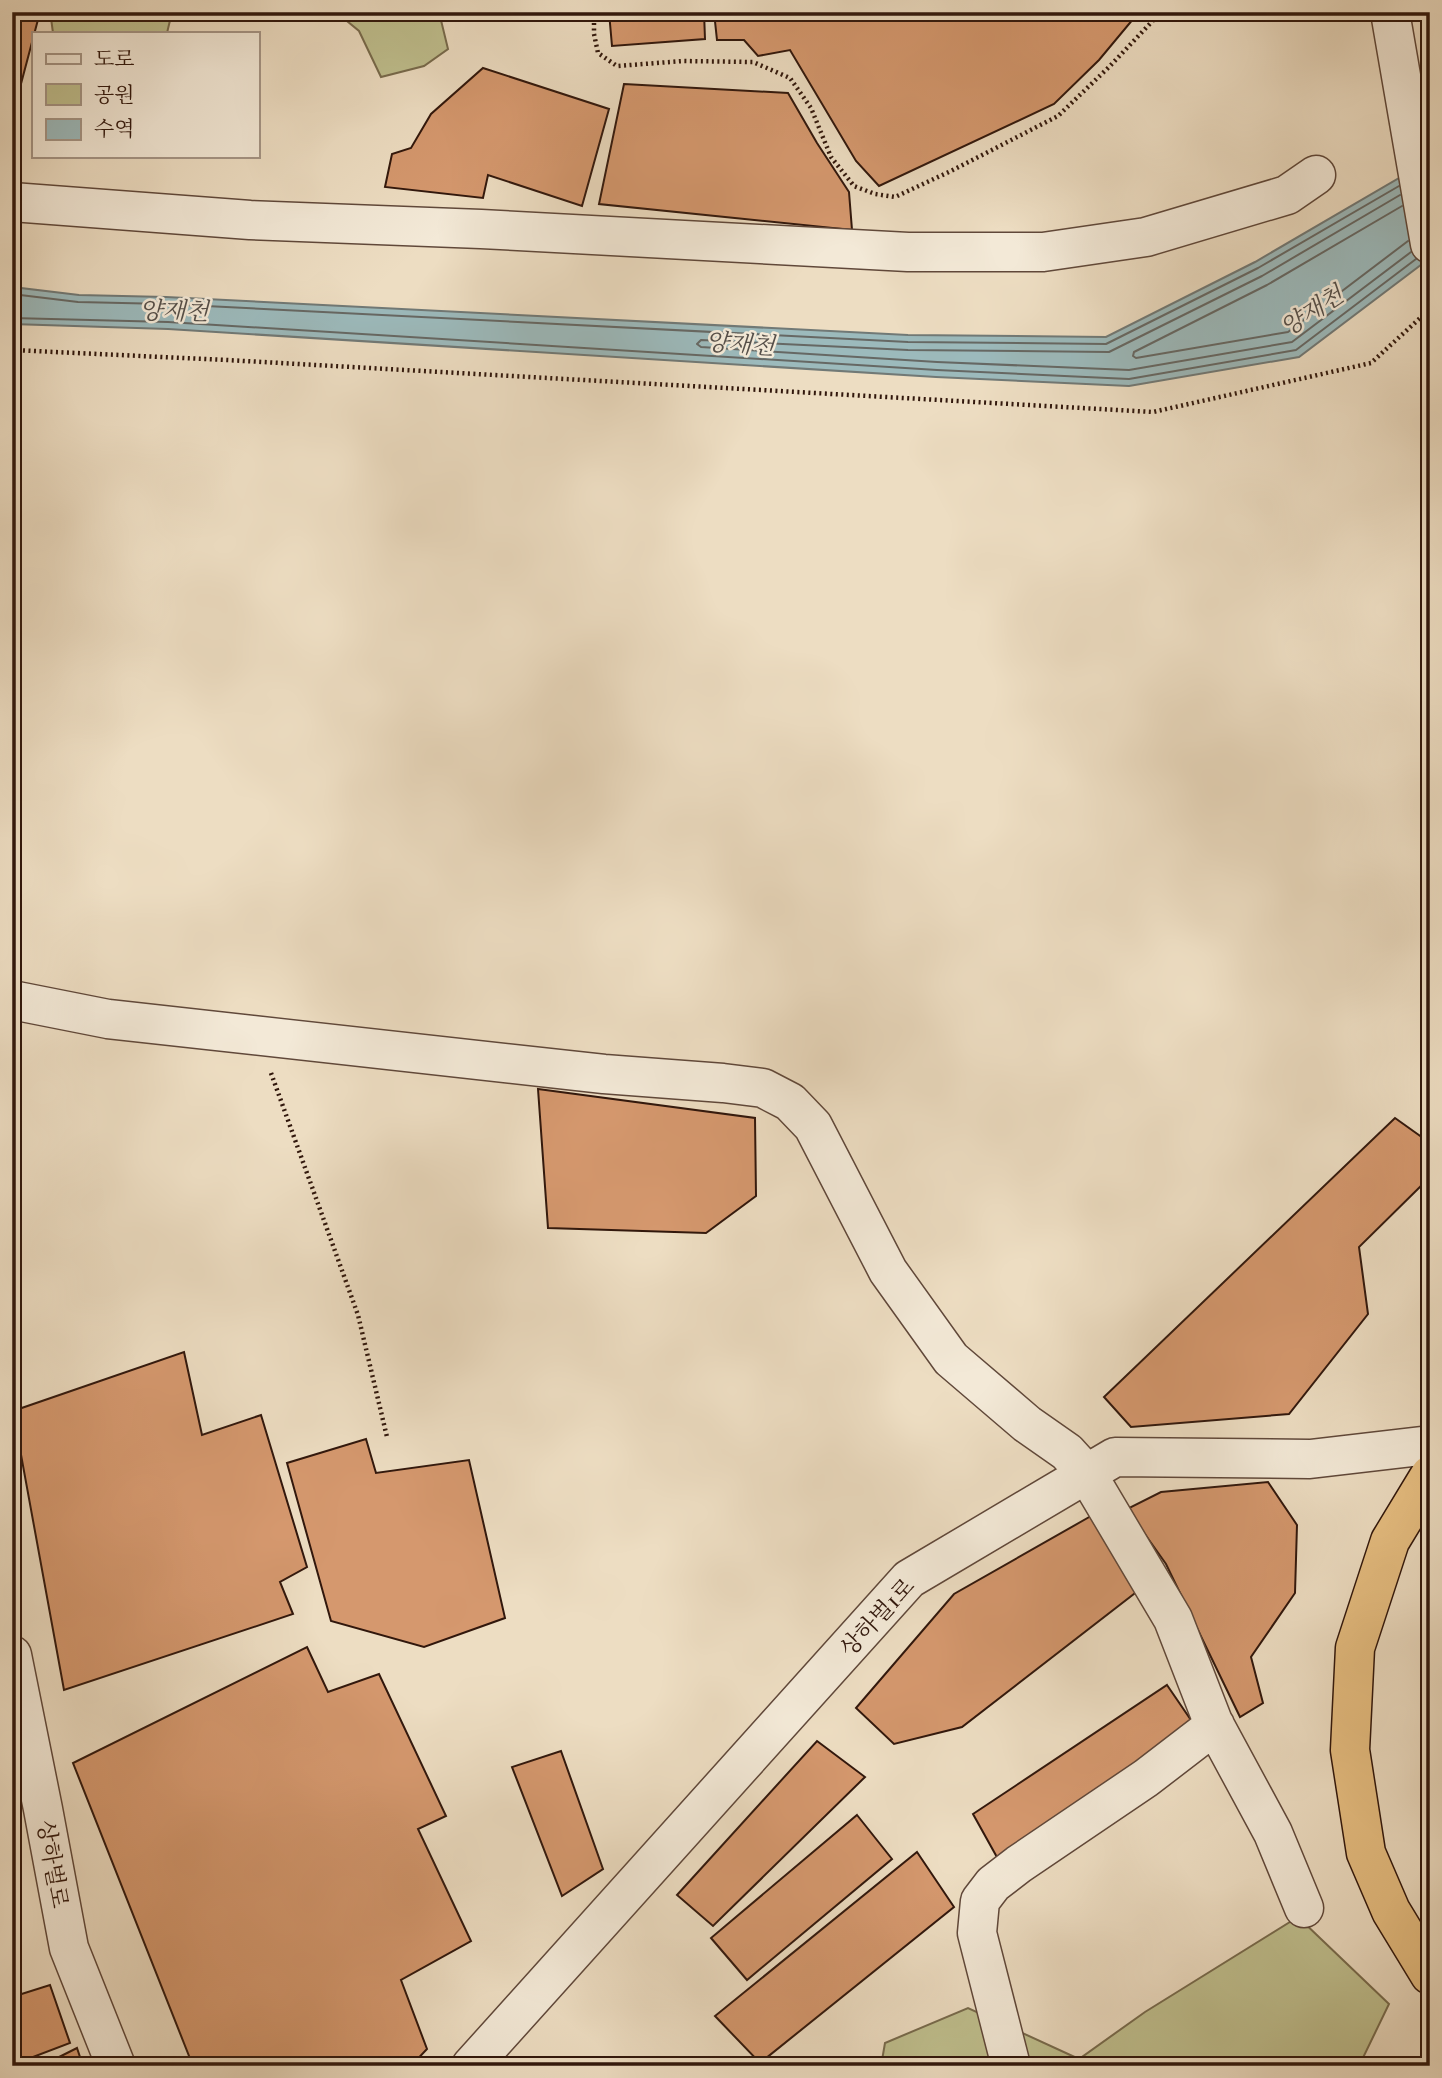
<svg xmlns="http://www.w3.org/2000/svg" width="1442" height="2078" font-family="'IM FELL French Canon','Noto Serif KR',serif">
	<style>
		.green { fill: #bfbf8e; stroke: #786b4d; stroke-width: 2 }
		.water { fill: #9cbabc; stroke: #717976; stroke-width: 2 }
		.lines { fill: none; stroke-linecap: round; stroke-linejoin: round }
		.shore { stroke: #666864; stroke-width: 2 }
		.building { fill: #d5986e; stroke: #31170c; stroke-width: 2 }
		.minor-casing { stroke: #60483a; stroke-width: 41 }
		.highway-casing { stroke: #31170c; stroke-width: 41 }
		.path { stroke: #31170c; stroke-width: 4.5; stroke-dasharray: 2 3.5; stroke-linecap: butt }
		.minor { stroke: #f3e9d7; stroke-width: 38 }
		.highway { stroke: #e6be81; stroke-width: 38 }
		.labels { text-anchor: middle; stroke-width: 5; stroke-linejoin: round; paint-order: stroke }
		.street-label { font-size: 23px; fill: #31170c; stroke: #f3e9d7 }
		.water-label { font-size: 24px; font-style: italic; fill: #56504a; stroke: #f3e9d7 }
	</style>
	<rect width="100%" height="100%" fill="#edddc2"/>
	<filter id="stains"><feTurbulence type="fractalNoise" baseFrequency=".00286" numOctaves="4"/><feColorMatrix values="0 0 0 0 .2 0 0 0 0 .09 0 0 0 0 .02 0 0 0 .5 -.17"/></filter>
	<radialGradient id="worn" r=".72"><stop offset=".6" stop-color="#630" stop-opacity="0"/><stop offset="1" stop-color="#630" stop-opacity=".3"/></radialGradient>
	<!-- green -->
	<path class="green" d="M52,12H172L167,33H53L51,18Z
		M336,12H439L448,49L424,66L381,77L359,31Z
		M1298,1917L1389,2004L1359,2066H881L885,2043L968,2008L1079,2059L1145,2012Z"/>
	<!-- water -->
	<path class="water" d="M1430,160V258L1299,357L1129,386L936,377L168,329L12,324V287L79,295L166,297L908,335L1106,337L1255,262Z"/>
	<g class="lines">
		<!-- shore -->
		<path class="shore" d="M1400,195L1262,276L1109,352L908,350L701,340L697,344L701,347L937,362L1129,370L1292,342L1411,252
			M1402,206L1267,285L1134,352L1133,356L1136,358L1288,332L1408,241
			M12,294L78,302L166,304L908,342L1106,344L1258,268L1399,186
			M12,318L168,322L937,370L1129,379L1296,350L1416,259"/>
	</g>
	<!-- building -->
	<path class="building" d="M12,12H40L13,114L12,113Z
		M609,12H704L705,39L612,46Z
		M714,12H1139L1099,60L1054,104L879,186L856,161L790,50L758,56L744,40H717Z
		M483,68L609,109L582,206L488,175L483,198L385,187L392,154L411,148L431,114Z
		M624,84L788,93L817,143L849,192L852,230L599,204Z
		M538,1089L755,1118L756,1196L706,1233L548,1228Z
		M1395,1118L1430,1143V1177L1359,1247L1368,1314L1289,1414L1131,1427L1104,1397Z
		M184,1352L202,1435L261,1415L307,1567L280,1582L293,1614L64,1690L13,1411Z
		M366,1439L376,1473L469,1460L505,1618L424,1647L331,1621L287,1463Z
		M1268,1482L1297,1525L1295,1593L1251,1657L1263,1703L1240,1717L1166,1564L1127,1509L1161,1492Z
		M1091,1516L1139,1590L962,1727L894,1744L856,1708L954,1594Z
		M307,1647L328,1692L379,1674L446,1816L418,1829L471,1941L401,1980L427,2049L411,2066H193L73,1763Z
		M1167,1685L1195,1726L998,1859L973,1814Z
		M817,1741L865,1777L713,1926L677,1895Z
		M561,1751L603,1869L562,1896L512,1767Z
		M857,1815L892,1859L747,1980L711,1938Z
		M917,1852L954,1907L760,2063L715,2016Z
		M50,1985L70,2043L12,2065V1997Z
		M77,2048L83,2066H53L51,2061Z"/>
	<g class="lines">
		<!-- minor casing -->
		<g class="minor-casing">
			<path id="minor" d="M1390,12L1430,244
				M12,202L250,220L481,229L908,252H1043L1146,237L1287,195L1316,175
				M12,1000L108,1019L604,1074L723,1083L763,1088L790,1102L813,1126L888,1271L951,1359L1027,1424L1067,1452L1087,1474L1173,1619L1213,1722L1273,1833L1304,1908
				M12,1655L43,1809L69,1948L116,2066
				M471,2066L909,1579L1115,1457L1310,1459L1430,1445
				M1011,2066L977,1933L980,1901L993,1884L1019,1864L1146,1778L1215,1725"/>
		</g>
		<!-- highway casing -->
		<g class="highway-casing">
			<path id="highway" d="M1430,1475L1390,1541L1355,1648L1350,1750L1366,1853L1391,1911L1430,1975"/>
		</g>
		<!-- path -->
		<path class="path" d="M594,12V34L598,53L617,66L683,61L753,62L790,78L811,108L831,157L854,186L875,194L895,197L951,171L1058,116L1109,67L1161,12
			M12,350L227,360L1153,412L1371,363L1430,309
			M271,1073L358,1315L387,1437"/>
		<!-- minor -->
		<use href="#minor" class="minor"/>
		<!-- highway -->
		<use href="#highway" class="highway"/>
	</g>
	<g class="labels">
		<!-- street labels -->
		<g class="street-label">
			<text transform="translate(877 1617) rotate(-47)" y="8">상하벌1로</text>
			<text transform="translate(53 1864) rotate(80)" y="8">상하벌로</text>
		</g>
		<!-- water labels -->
		<g class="water-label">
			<text transform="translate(174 311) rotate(1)" y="8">양재천</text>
			<text transform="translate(1312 311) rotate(-33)" y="8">양재천</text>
			<text transform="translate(740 344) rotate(4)" y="8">양재천</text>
		</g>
	</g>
	<!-- margin -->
	<rect width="1442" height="2078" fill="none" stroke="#edddc2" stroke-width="42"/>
	<rect x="14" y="14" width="1414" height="2050" fill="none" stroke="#31170c" stroke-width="3.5"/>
	<rect x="21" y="21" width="1400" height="2036" fill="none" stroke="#31170c" stroke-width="2"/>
	<!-- legend -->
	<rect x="32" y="32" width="228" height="126" fill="#f3e9d7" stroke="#a59586" stroke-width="2"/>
	<rect x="46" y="54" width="35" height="10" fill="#f3e9d7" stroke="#a59586" stroke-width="2"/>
	<text x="94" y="66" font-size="21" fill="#31170c">도로</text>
	<rect x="46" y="84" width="35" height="21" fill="#bfbf8e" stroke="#a59586" stroke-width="2"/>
	<text x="94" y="102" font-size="21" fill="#31170c">공원</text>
	<rect x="46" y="119" width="35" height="21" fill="#9cbabc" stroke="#a59586" stroke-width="2"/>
	<text x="94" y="136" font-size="21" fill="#31170c">수역</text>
	<rect width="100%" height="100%" filter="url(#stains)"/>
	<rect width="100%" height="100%" fill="url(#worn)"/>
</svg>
